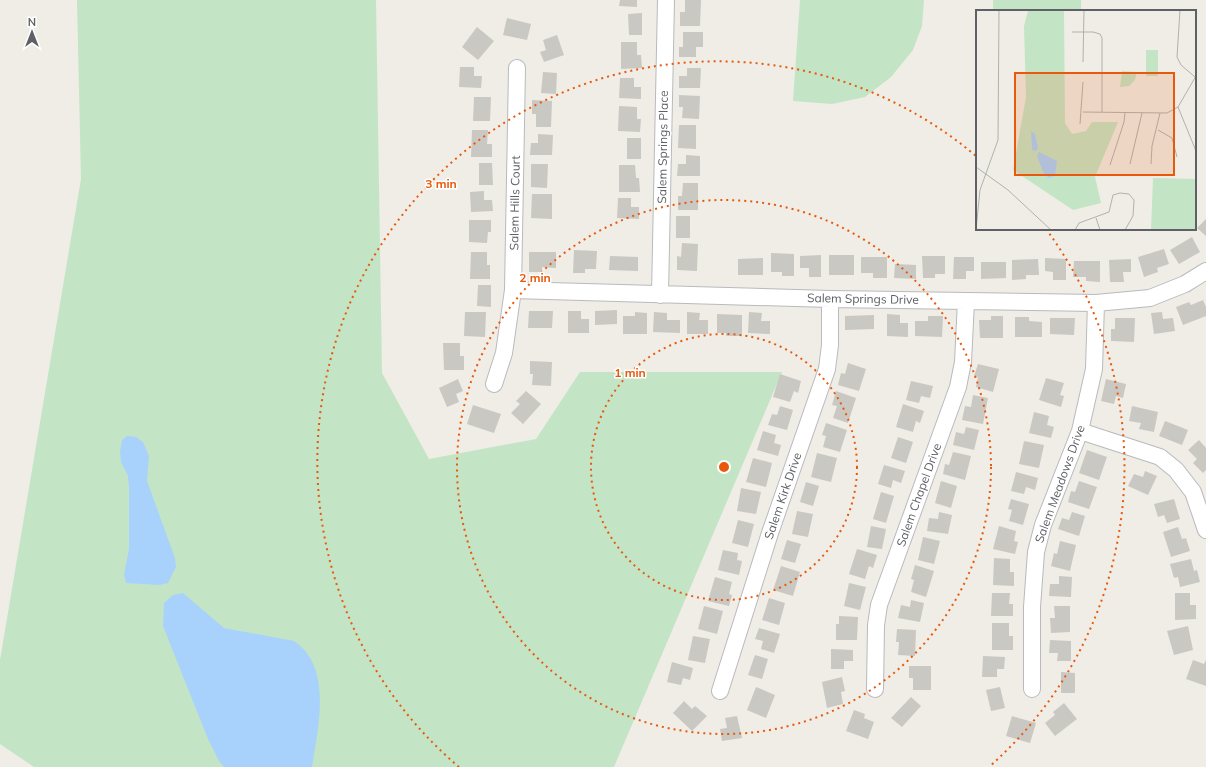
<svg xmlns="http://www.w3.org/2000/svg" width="1206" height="767" font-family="Mulish,sans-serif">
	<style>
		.green { fill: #c3e5c5 }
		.water { fill: #a8d2fc }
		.building { fill: #cac8c2 }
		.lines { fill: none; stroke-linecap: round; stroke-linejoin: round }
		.minor-casing { stroke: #b8babf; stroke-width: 18 }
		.minor { stroke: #fff; stroke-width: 16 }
		.ring { fill: none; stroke: #e8590c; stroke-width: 2; stroke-dasharray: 2 4 }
		.labels { text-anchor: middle; stroke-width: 3; stroke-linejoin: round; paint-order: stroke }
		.street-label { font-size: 12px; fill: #5d6065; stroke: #fff }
		.inset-road { fill: none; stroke: #b1b1ae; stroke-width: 1 }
		.view { fill: #e8590c; fill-opacity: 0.15; stroke: #e8590c; stroke-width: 2 }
		.inset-edge { fill: none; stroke: #5d6065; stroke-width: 2 }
		.centre { fill: #e8590c; stroke: #fff; stroke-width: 2 }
		.ring-label { font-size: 12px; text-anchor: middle; font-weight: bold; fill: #e8590c; stroke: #fff; stroke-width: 3; stroke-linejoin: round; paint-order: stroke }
	</style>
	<rect width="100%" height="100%" fill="#efede5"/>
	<!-- green -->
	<path class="green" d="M77,0H376L382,373L429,459L536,439L580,372H782L614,767H34L0,744V660L81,179Z
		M800,0H924L922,26L913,50L891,77L865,97L832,104L793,101Z
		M993,0H1081V11H993Z"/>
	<!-- water -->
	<path class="water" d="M127,436L136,437L143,442L149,456L147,481L175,558L176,567L168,583L159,585L126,583L124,575L129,549V489L128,476L121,462L120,452L122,440Z
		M183,593L224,628L294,641C333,667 318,728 312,767H224L219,761L208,739L163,626L164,603L173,595Z"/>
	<!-- building -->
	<path class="building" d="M620,0H637V7L619,6Z
		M685,0H701L700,26H680V12H685Z
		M642,13V35H629L628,14Z
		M507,18L531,24L527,40L503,35Z
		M477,27L494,41L478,60L462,47Z
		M683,32H703V47H696V57H679V47H683Z
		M557,35L564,55L544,62L540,52L546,50L543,40Z
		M621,42H637V55H641L642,68L621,69Z
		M460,67H474V76H482L481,88L459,87Z
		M687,68H701L700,88H679V76H687Z
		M543,72L557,73L556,94L541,93Z
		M620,78H634V87H641V99L619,98Z
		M679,95L700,96L699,119L682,118L683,107H679Z
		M474,97H491L490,121H473Z
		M532,100L552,101L551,127H536V114H532Z
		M619,106L637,107V119H641L640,132L618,131Z
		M679,125H696V149L678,148Z
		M472,130H488L487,144H492V157H471Z
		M538,134L553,135L552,155H530L531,143H538Z
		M627,138H641V159H627Z
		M686,155L700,156V176H677L678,164H686Z
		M479,163H492L493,185H479Z
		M531,164H548L547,188L531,187Z
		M619,165H635L636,178H639L640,192H619Z
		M683,183H698V210H678V196H682Z
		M484,191V200H492L493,211L471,212L470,192Z
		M532,194H552V219L531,218Z
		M618,198H631V207H639V219L617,218Z
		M676,216H690V238H676Z
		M1206,219V236L1197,228Z
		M469,220H491V232H488L487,243L469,242Z
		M1192,237L1200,252L1179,264L1170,250Z
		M682,243L698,244L697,271L677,270V256L681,257Z
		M1164,249L1169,264L1157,268L1158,272L1144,277L1138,257Z
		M574,250L597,251L596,269H585V273H573Z
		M471,252H487V265H490V279H470Z
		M529,252H556V268L542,267V272H529Z
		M771,253L794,254V276H782V272H771Z
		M821,255V277H809V268H800V256Z
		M829,255H854V275H829Z
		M610,256L638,257V271L609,270Z
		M922,256H945V274H935V278H923Z
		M861,257H887V278H873V273H861Z
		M954,257H974V271H966V279H953Z
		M763,258V275H738V259Z
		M1045,258L1066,259V280H1053V272L1045,271Z
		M1038,259L1039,275H1026V279L1012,280V260Z
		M1131,259V272H1123L1124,282H1110L1109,260Z
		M1074,261H1100V282L1086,281V277H1073Z
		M981,262H1006V278L981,279Z
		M895,264L916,265V279L894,278Z
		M478,285H491V307L477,306Z
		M1203,300L1206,307V316L1183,325L1176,307L1189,302L1191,305Z
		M617,310V324L595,325V311Z
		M529,311H553L552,328H528Z
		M568,311H581V319H589V333H568Z
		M465,312H486L485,337L464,336Z
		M635,312L647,313V334H623V316H635Z
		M654,312L667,313V320H680V333L653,332Z
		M687,312L700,313L699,320H708V334H687Z
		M749,312L762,313L761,321H770V334L748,333Z
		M1162,312L1163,319L1173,318L1175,331L1154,334L1151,313Z
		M717,314L742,315V336H726V333H717Z
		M887,314L900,315V323H908V337L887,336Z
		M874,315V329L845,330V316Z
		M928,316H943L942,337L915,336V321H928Z
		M991,316H1003V338H980L979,320H991Z
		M1015,317H1029V321L1042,322V337H1015Z
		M1050,318H1075L1074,335L1050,334Z
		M1115,318H1135L1134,342L1111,341V329H1115Z
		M443,343H460V356H464V370H444Z
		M530,361L552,362L551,386L532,385L533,374H530Z
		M848,363L866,369L859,391L838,385L841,373L845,374Z
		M978,364L999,369L993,392L976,387L978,377L974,376Z
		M780,374L801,381L798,393L794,391L790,402L773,397Z
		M1046,378L1064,383L1060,395L1064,396L1061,407L1039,400Z
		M458,379L463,391L456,394L459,402L447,407L439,388Z
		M1106,379L1126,384L1123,398L1116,396L1114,404L1101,401Z
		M911,381L933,386L930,398L921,396L919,403L906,400Z
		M526,391L541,404L523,424L511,413L520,404L516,401Z
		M836,391L856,398L848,423L833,418L837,406L832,405Z
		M973,395L988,398L983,424L962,420L965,406L971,407Z
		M903,404L924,411L920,423L916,421L913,432L896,427Z
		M473,405L501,414L494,433L467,424Z
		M780,406L793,410L787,430L768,425L772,414L777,415Z
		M1132,406L1158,412L1154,432L1139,429L1141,423L1129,421Z
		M1034,412L1049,416L1047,425L1054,427L1051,438L1029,433Z
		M1165,421L1188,430L1182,445L1159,436Z
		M826,423L847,430L840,452L823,447L826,436L822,435Z
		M966,427L979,430L974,450L953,445L956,432L964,434Z
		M763,431L776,435L774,443L781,445L778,456L757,450Z
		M898,437L913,442L906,463L891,458Z
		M1199,440L1206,448V470L1203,473L1193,463L1197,459L1188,450Z
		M1024,441L1044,445L1039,468L1019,464Z
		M1087,450L1107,457L1099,480L1079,473Z
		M953,452L971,456L965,480L943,474L945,464L949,465Z
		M817,453L837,458L831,482L811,477Z
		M753,458L772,463L766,487L746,482Z
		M884,465L905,471L901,483L893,480L891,488L878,484Z
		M1145,471L1157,476L1148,495L1128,486L1134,474L1143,477Z
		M1016,472L1038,478L1035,490L1026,487L1024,494L1011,491Z
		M941,481L957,486L951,508L935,503Z
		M1079,481L1097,487L1089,509L1068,502L1071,491L1075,492Z
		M806,482L819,486L813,506L800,502Z
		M741,488L761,492L756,514L737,511Z
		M881,492L894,496L886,523L873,519Z
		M1011,499L1029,504L1023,525L1009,521L1012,510L1008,509Z
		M1174,499L1180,519L1167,523L1164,515L1158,517L1154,504Z
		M797,511L813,514L808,537L792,534Z
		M939,512L952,515L948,534L927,531L929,518L938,519Z
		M1072,512L1085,516L1079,536L1058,529L1062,518L1069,520Z
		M738,520L754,524L748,547L732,543Z
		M871,526L886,529L882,549L867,547Z
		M999,526L1016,531L1014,541L1018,542L1015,554L993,549Z
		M1178,527L1182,539L1186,538L1190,551L1171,557L1163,532Z
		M923,537L940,541L934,564L918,560Z
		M787,540L801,544L795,563L781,559Z
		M1060,541L1076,545L1070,571L1051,566L1054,553L1057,554Z
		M857,549L877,555L873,568L869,566L865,579L849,574Z
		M723,550L738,553L737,560L742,561L739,575L718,570Z
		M994,558L1010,559V572H1014V586L993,585Z
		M1191,559L1194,571L1197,570L1200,582L1180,587L1178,577L1174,578L1170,564Z
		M915,565L934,571L926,597L911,592L914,580L911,579Z
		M781,566L800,572L793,596L773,590Z
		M1059,576L1072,577L1071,597L1049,596L1050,584H1059Z
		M715,577L732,582L729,594L732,595L729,606L708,601Z
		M849,583L866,587L860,610L844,606Z
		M992,593H1010L1009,604H1013V616H991Z
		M1175,593H1190V605H1196V619L1175,620Z
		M769,598L785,603L779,625L762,620Z
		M911,600L924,603L920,622L898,618L901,605L910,607Z
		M704,606L723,611L717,634L698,629Z
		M1054,606H1070V632L1051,633L1050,618H1055Z
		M839,616L858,617L857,640H836V624H839Z
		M992,623H1009V636H1013V650H992Z
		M1188,626L1193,650L1174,655L1167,631Z
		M759,628L780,634L774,653L761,649L763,641L755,639Z
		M897,629L916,630L915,656L898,655L899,642H896Z
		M693,636L710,639L705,663L688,660Z
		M1050,640L1071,641V661H1057L1058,653H1049Z
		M831,649L853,650V661H844V669H831Z
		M755,655L768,659L762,679L748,675Z
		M983,656L1005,657L1004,669H997V677H982Z
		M1193,660L1204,664L1206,660V686L1186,679Z
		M672,662L693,668L690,680L683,678L681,685L667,682Z
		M909,666H931V690H913V678H909Z
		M1061,672L1075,673V693H1061Z
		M842,677L845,691L841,692L843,704L827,708L822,682Z
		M756,687L775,695L766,718L747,710Z
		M1000,687L1005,708L991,711L986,690Z
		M911,697L921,706L902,727L891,718Z
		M684,701L692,709L695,706L707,716L692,731L673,713Z
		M1064,703L1077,719L1055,736L1045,723L1055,715L1053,712Z
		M854,710L865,714L864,718L874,722L868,739L846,731Z
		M737,716L742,738L722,741L720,729L727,728L725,718Z
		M1012,716L1036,723L1030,743L1006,736Z"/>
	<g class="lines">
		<!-- minor casing -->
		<g class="minor-casing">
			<path id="minor" d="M513,290L830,299L1096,303L1150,298L1185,284L1206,271
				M660,295L666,0
				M494,384L504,353L513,290L517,68
				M1080,431L1160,457L1176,470L1193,492L1206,530
				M875,689L876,625L879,605L958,387L963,362L966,301
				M1032,689V607L1036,552L1043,525L1080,431L1094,369L1096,303
				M720,691L770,533L827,369L830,345V299"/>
		</g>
		<!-- minor -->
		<use href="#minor" class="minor"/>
	</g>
	<!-- distance rings -->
	<g class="ring">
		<circle cx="724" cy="467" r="133"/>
		<circle cx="724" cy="467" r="267"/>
		<path d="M459 767A400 400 0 0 1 976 156M1046 229A400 400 0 0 1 989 767"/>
	</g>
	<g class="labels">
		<!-- street labels -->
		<g class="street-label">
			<text transform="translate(663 147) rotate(-89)" y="4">Salem Springs Place</text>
			<text transform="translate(515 203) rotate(-89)" y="4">Salem Hills Court</text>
			<text transform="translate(863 299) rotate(1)" y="4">Salem Springs Drive</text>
			<text transform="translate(1060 484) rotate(-70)" y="4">Salem Meadows Drive</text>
			<text transform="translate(919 495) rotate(-70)" y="4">Salem Chapel Drive</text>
			<text transform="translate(783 496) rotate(-71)" y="4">Salem Kirk Drive</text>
		</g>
	</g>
	<!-- overview -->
	<g transform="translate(976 10)">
		<rect width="220" height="220" fill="#efede5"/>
		<path d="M52,1H88L89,113L96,124L110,121L116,112H142L119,167L125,193L97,200L37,160L50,87L48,16ZM170,40H182V66H170ZM146,61L161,62L159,70L153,76L144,77ZM177,168L220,169V220H175Z" fill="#c3e5c5"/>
		<path d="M55,121L59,124L62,138L60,141L56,140ZM63,142L81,151L79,166L73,168L68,164L61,146Z" fill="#a8d2fc"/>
		<path class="inset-road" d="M204,0L201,47L205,55L219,67M96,22H117L124,24L126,28V102M107,52L108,0M202,97L220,141M107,102L191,103L202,97L220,66M104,114L107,72M182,120L196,128L201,147M154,154L166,103M175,154L176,136L184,103M134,155L148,112L149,103M0,157L32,180L75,220M120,208L124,220M0,220L4,180L22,130L23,0M99,220L103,213L133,202L137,185L144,183L153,184L158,190L157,206L149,220"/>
		<path class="view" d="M39,63H198V165H39Z"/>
		<rect width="220" height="220" class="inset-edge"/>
	</g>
	<circle cx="724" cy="467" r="6" class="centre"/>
	<g class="ring-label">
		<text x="441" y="188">3 min</text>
		<text x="535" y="282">2 min</text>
		<text x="630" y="377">1 min</text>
	</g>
	<!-- north arrow -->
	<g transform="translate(32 32)" stroke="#ffffff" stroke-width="3" paint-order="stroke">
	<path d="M0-3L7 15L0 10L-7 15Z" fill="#5d6065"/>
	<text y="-6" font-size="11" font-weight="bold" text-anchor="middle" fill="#5d6065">N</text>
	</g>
</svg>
